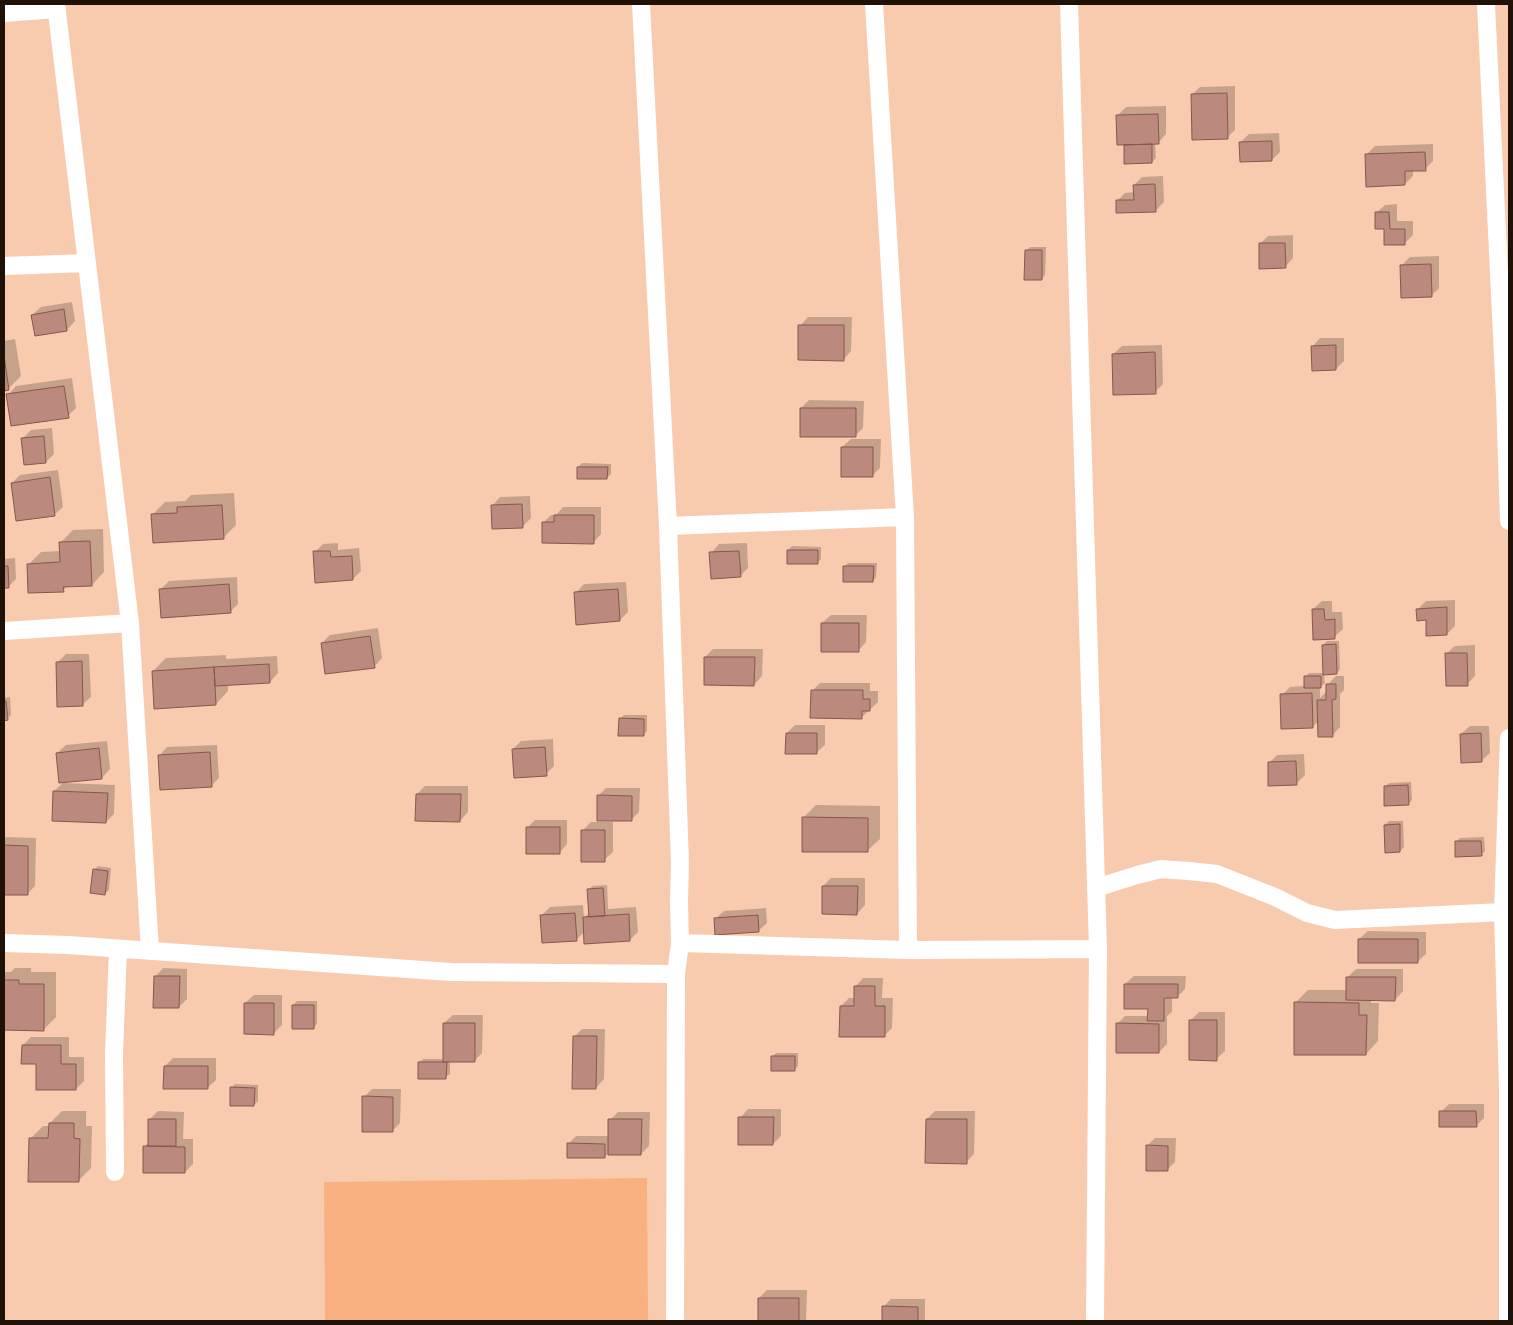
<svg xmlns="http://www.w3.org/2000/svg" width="1513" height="1325" font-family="'Libre Baskerville',serif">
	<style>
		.green { fill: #f9b181 }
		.shadow { fill: #0003 }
		.building { fill: #bb897d; stroke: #86584c }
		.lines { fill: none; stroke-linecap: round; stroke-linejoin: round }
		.minor { stroke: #fff; stroke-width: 18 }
	</style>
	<rect width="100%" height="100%" fill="#f8cbae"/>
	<!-- green -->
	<path class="green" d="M647,1178L648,1321H325L324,1182Z"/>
	<!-- shadow -->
	<path class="shadow" d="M1235,86V130L1227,138L1192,95L1200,87Z
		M1166,106V134L1158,143H1155L1156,158L1152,162L1125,163V144L1117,116L1126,107Z
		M1279,133L1280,152L1272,160L1241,142L1249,134Z
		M1433,144V161L1425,169L1413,170V176L1405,184L1367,154L1375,146Z
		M1163,176L1164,202L1155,211L1117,201L1125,193L1134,192V185L1142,177Z
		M1397,204V221H1413V235L1405,243L1385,228L1376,213L1385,205Z
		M1293,235V258L1285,267L1260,244L1268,236Z
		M1030,247H1046L1045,275L1042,279L1026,251Z
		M1439,256V288L1431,296L1402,265L1410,257Z
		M72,302L75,321L67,330L32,315L41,307Z
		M808,317H852L851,351L843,360L800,326Z
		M1320,338H1344V361L1336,369L1312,347Z
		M15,339L21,376L8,389H4V341Z
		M1162,345L1163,384L1155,392L1113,354L1122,346Z
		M72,378L76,408L68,416L8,395L16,386Z
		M809,400L864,401L863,428L855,436L801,408Z
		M52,428L54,454L46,462L23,438L31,430Z
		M851,439H881L880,468L872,476L842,447Z
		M582,463L611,464V474L607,478L578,467Z
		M58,470L63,507L54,515L12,483L20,475Z
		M234,493L236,525L223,538L152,515L165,502L185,501L191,495Z
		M530,496L531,518L522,527L492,506L500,497Z
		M563,507H601V534L593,543L543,523L551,515H556Z
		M103,529L104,572L92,585L68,586L63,590L28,565L41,552L60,551V543L73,530Z
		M338,543V550L359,548L361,571L353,579L315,552L323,544Z
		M747,543L748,568L740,576L711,553L719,544Z
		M792,546L821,547V559L817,563L788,550Z
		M15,558L16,579L8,587H4V559Z
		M848,563H877L876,577L873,581L844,567Z
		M237,577L238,604L230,612L161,589L169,581Z
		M626,582L628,612L620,620L576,593L584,584Z
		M1455,600V626L1447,634L1427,619L1418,609L1426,601Z
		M1322,601H1332V612H1342L1343,629L1334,637L1313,609Z
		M831,615H867L866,642L858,651L822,623Z
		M378,628L382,658L374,667L322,643L330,635Z
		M1327,641H1339L1340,669L1337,673L1324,674L1325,683L1320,687V698L1326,692L1327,685L1336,676H1344V690L1340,694V727L1332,736L1319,721L1312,727L1282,695L1290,687L1305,686V677L1309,673H1324L1323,645Z
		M1475,645V676L1467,684L1446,654L1455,646Z
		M713,649H763L762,676L754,685L705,657Z
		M66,654H89L91,697L82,705L57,663Z
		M226,655V659L277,656L278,673L270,682L228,684V691L216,704L153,671L166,658Z
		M820,683H870V691H878V702L862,717L812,691Z
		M10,697L11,715L7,719H4V698Z
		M624,715H647V731L643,735L620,719Z
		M795,725H825V745L816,753L787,733Z
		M1470,726H1489L1490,753L1481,761L1461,734Z
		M553,739L554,766L546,774L513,749L521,741Z
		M107,741L110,769L102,778L57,753L66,745Z
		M217,745L219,778L211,786L159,756L167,747Z
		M1304,754L1305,775L1296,784L1269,763L1277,755Z
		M64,782V783L115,785L114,814L106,822L54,791Z
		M1411,782L1412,800L1408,804L1385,787L1389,783Z
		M425,786H468V812L460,821L417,794Z
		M606,788H640L639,812L631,820L598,796Z
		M816,805L880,806V839L867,851L803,818Z
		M535,820H567V844L559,853L527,828Z
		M1389,821H1403L1404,847L1400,851L1385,825Z
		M591,822H613V852L604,860L583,830Z
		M6,837L36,838L35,886L27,894H4V840Z
		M1484,837L1485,851L1481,855L1456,842L1460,838Z
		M98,866L111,868L109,890L105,894L94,870Z
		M831,878H865V905L857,914L823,886Z
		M607,885L608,909L636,907L638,932L630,940L585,931L576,940L541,916L550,907L583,905L584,918L590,912L589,890L592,886Z
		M766,908L767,923L758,931L715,919L724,911Z
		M1368,931L1426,932V954L1417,962L1359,939Z
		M15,968H31V972H56V1017L43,1030L4,1029V972H11Z
		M163,968L187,969V999L179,1007L155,977Z
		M1356,969H1403V991L1395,1000L1371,999V1003H1379L1378,1041L1366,1054L1295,1003L1308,990H1348V977Z
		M1134,976H1186L1185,989L1177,997H1172V1012L1167,1016V1044L1159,1052L1117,1024L1125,1016H1149V1008L1125,984Z
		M863,978H883L882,998H893L892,1028L884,1036L841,1006L849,998H855V987Z
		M254,995H282V1025L274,1033L245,1003Z
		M297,1001H317V1024L313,1028L293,1005Z
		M1199,1012H1225V1051L1216,1059L1191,1020Z
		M453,1015H483L482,1053L474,1061H450V1074L446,1077L419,1062L423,1059H444V1023Z
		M582,1029H605L604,1079L596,1088L574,1037Z
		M31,1037H69V1057H84V1081L76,1089L38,1063L23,1045Z
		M776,1053H798V1066L794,1070L773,1056Z
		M173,1058H216V1080L207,1088L165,1066Z
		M235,1084L258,1085V1101L254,1105L231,1088Z
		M372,1089H401L400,1123L392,1131L364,1097Z
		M1449,1104H1484V1118L1476,1126L1441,1112Z
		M748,1109H781V1136L773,1144L740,1118Z
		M62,1111H86V1126H92L91,1168L79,1180L30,1139L43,1126H50V1123Z
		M158,1111L184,1112L183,1139H193V1164L185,1172L144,1147L149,1142V1120Z
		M935,1111H975L974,1154L966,1162L927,1119Z
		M618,1112H650L649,1146L641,1154H608L605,1157L568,1144L576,1136H609L610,1120Z
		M1155,1138H1176L1175,1162L1167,1170L1147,1146Z
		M767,1290H807L806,1321H759V1298Z
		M891,1299H925V1321H883V1307Z"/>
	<!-- building -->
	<path class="building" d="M1227,93L1228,139L1192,140L1191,94Z
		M1158,114L1159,144L1117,145L1116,115Z
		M1272,141V161L1240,162L1239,142Z
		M1152,144V163L1124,164V145Z
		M1425,152L1426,171H1405V185L1366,187L1365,154Z
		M1155,184L1156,212L1116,213V200H1134L1133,185Z
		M1375,212H1389L1390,229H1405V245H1384V229H1375Z
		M1259,243H1285L1286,268L1259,269Z
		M1025,250H1042V280H1024Z
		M1431,264L1432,297L1401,298L1400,265Z
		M64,309L67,331L35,336L31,315Z
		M798,325H844V361L798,360Z
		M1336,345V370L1312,371L1311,346Z
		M1155,352L1156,394L1113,395L1112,354Z
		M4,356L9,390L4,391Z
		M64,386L69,418L11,426L6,394Z
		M800,408H856V437H800Z
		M44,436L46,463L24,465L21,438Z
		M841,447H873V477H841Z
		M577,467H608L607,479H577Z
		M50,477L55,516L16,521L11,483Z
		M522,504L523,528L492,529L491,505Z
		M222,505L224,539L153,543L151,514L177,513V507Z
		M554,515H594V544L542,543V522H554Z
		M90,541L92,586L63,587L64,592L28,593L27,564L60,562L59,542Z
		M787,550H818V564H787Z
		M313,551H330L331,557L352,556L353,580L315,583Z
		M739,551L741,577L711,579L709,552Z
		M4,566H8L9,588H4Z
		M843,566H874L873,582H843Z
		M229,584L231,613L161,618L159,589Z
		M618,589L620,621L576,625L574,592Z
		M1447,607V635L1426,636V620L1417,621L1416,609Z
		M1312,609H1324L1325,620L1335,619V639L1313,640Z
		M821,623H859V652H821Z
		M370,636L375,668L325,674L321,643Z
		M1336,644L1337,674L1323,675L1322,645Z
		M1445,653H1467L1468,686H1446Z
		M704,657H755L754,686L704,685Z
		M82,661L83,706L57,707L56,662Z
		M269,664L270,683L215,686L214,667Z
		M214,667L216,705L154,709L152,671Z
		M1304,676H1321V688H1304Z
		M1326,684H1336V699L1332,700L1333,737H1318L1317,700H1326Z
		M811,690H863V699H870V711H862V719L810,718Z
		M1312,693L1313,728L1281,729L1280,694Z
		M4,701H6L8,720L4,721Z
		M619,718L644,719V736H618Z
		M786,733H817V754H785Z
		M1481,733L1482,762L1461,763L1460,734Z
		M545,747L547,776L514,778L512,749Z
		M99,748L102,779L59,783L56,753Z
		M210,752L212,787L160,790L158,755Z
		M1296,761L1297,785L1268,786V762Z
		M1408,785L1409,805L1384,806V786Z
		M53,791L108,793L106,823L52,821Z
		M416,794H461L460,822L415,821Z
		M597,795L632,796V821H597Z
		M802,817L868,818V852H802Z
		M1400,824V852L1385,853L1384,825Z
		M526,827H560V854H526Z
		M581,830H605V862H581Z
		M1455,841H1481L1482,856L1455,857Z
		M4,845L28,846V895H4Z
		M93,869L108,871L105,895L90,893Z
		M822,886H858L857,915L822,914Z
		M603,888L605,916L589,917L587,889Z
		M575,913L577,941L542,943L540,915Z
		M629,914L630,941L584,944L583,917Z
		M758,915L759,932L715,935L714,918Z
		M1358,939H1418V963H1358Z
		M154,976H180L179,1008H153Z
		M1346,977H1396L1395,1001L1346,1000Z
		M4,980H19V984H44V1031L4,1030Z
		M1124,984H1178V998H1164V1021H1147L1148,1009H1124Z
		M854,986H875V1006H885V1037H839L840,1006H854Z
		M1294,1002L1359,1003V1015H1367L1366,1055H1294Z
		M244,1003H274V1035L244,1034Z
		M292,1005H314V1029H292Z
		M1189,1020H1217V1061L1189,1060Z
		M443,1023H475V1062H443Z
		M1116,1023L1159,1024V1053H1116Z
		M573,1036H597L596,1089H572Z
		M22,1045H61V1064H76V1090H36V1064H21Z
		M771,1056H795V1071H771Z
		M418,1062H447L446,1079H418Z
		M164,1066H208V1089H163Z
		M230,1087L255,1088L254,1106H230Z
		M362,1096L393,1097V1132H362Z
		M1439,1111H1476L1477,1127H1439Z
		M738,1117H774L773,1145H738Z
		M148,1119H176V1146H148Z
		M608,1119H642L641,1155H608Z
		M926,1119H967V1164L925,1163Z
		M49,1123H74V1138L80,1139L79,1182H28L29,1138H48Z
		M567,1143L605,1144V1158H567Z
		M1146,1145L1168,1146V1171H1146Z
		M143,1146L185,1147V1173H143Z
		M758,1298H799V1321H758Z
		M882,1306L918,1307V1321H882Z"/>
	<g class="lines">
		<!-- minor -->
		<path class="minor" d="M56,4L130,623L150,951
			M641,4L668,526L680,863L679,902L680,943L676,974L675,1321
			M874,4L905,517L908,950
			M1069,4L1098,949L1095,1321
			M1486,4L1505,397L1509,521
			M4,13L57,9
			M4,266L87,263
			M668,526L905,517
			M4,631L130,623
			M1096,888L1137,875L1161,869L1189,871L1217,874L1275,897L1307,913L1335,920L1503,912
			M4,943L68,945L451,972L676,974
			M680,943L908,950L1098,949
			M115,1172L114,1054L118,949
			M1508,1321V1089L1503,912L1509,738"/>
	</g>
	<!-- border -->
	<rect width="1513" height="1325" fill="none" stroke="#201107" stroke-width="10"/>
</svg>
